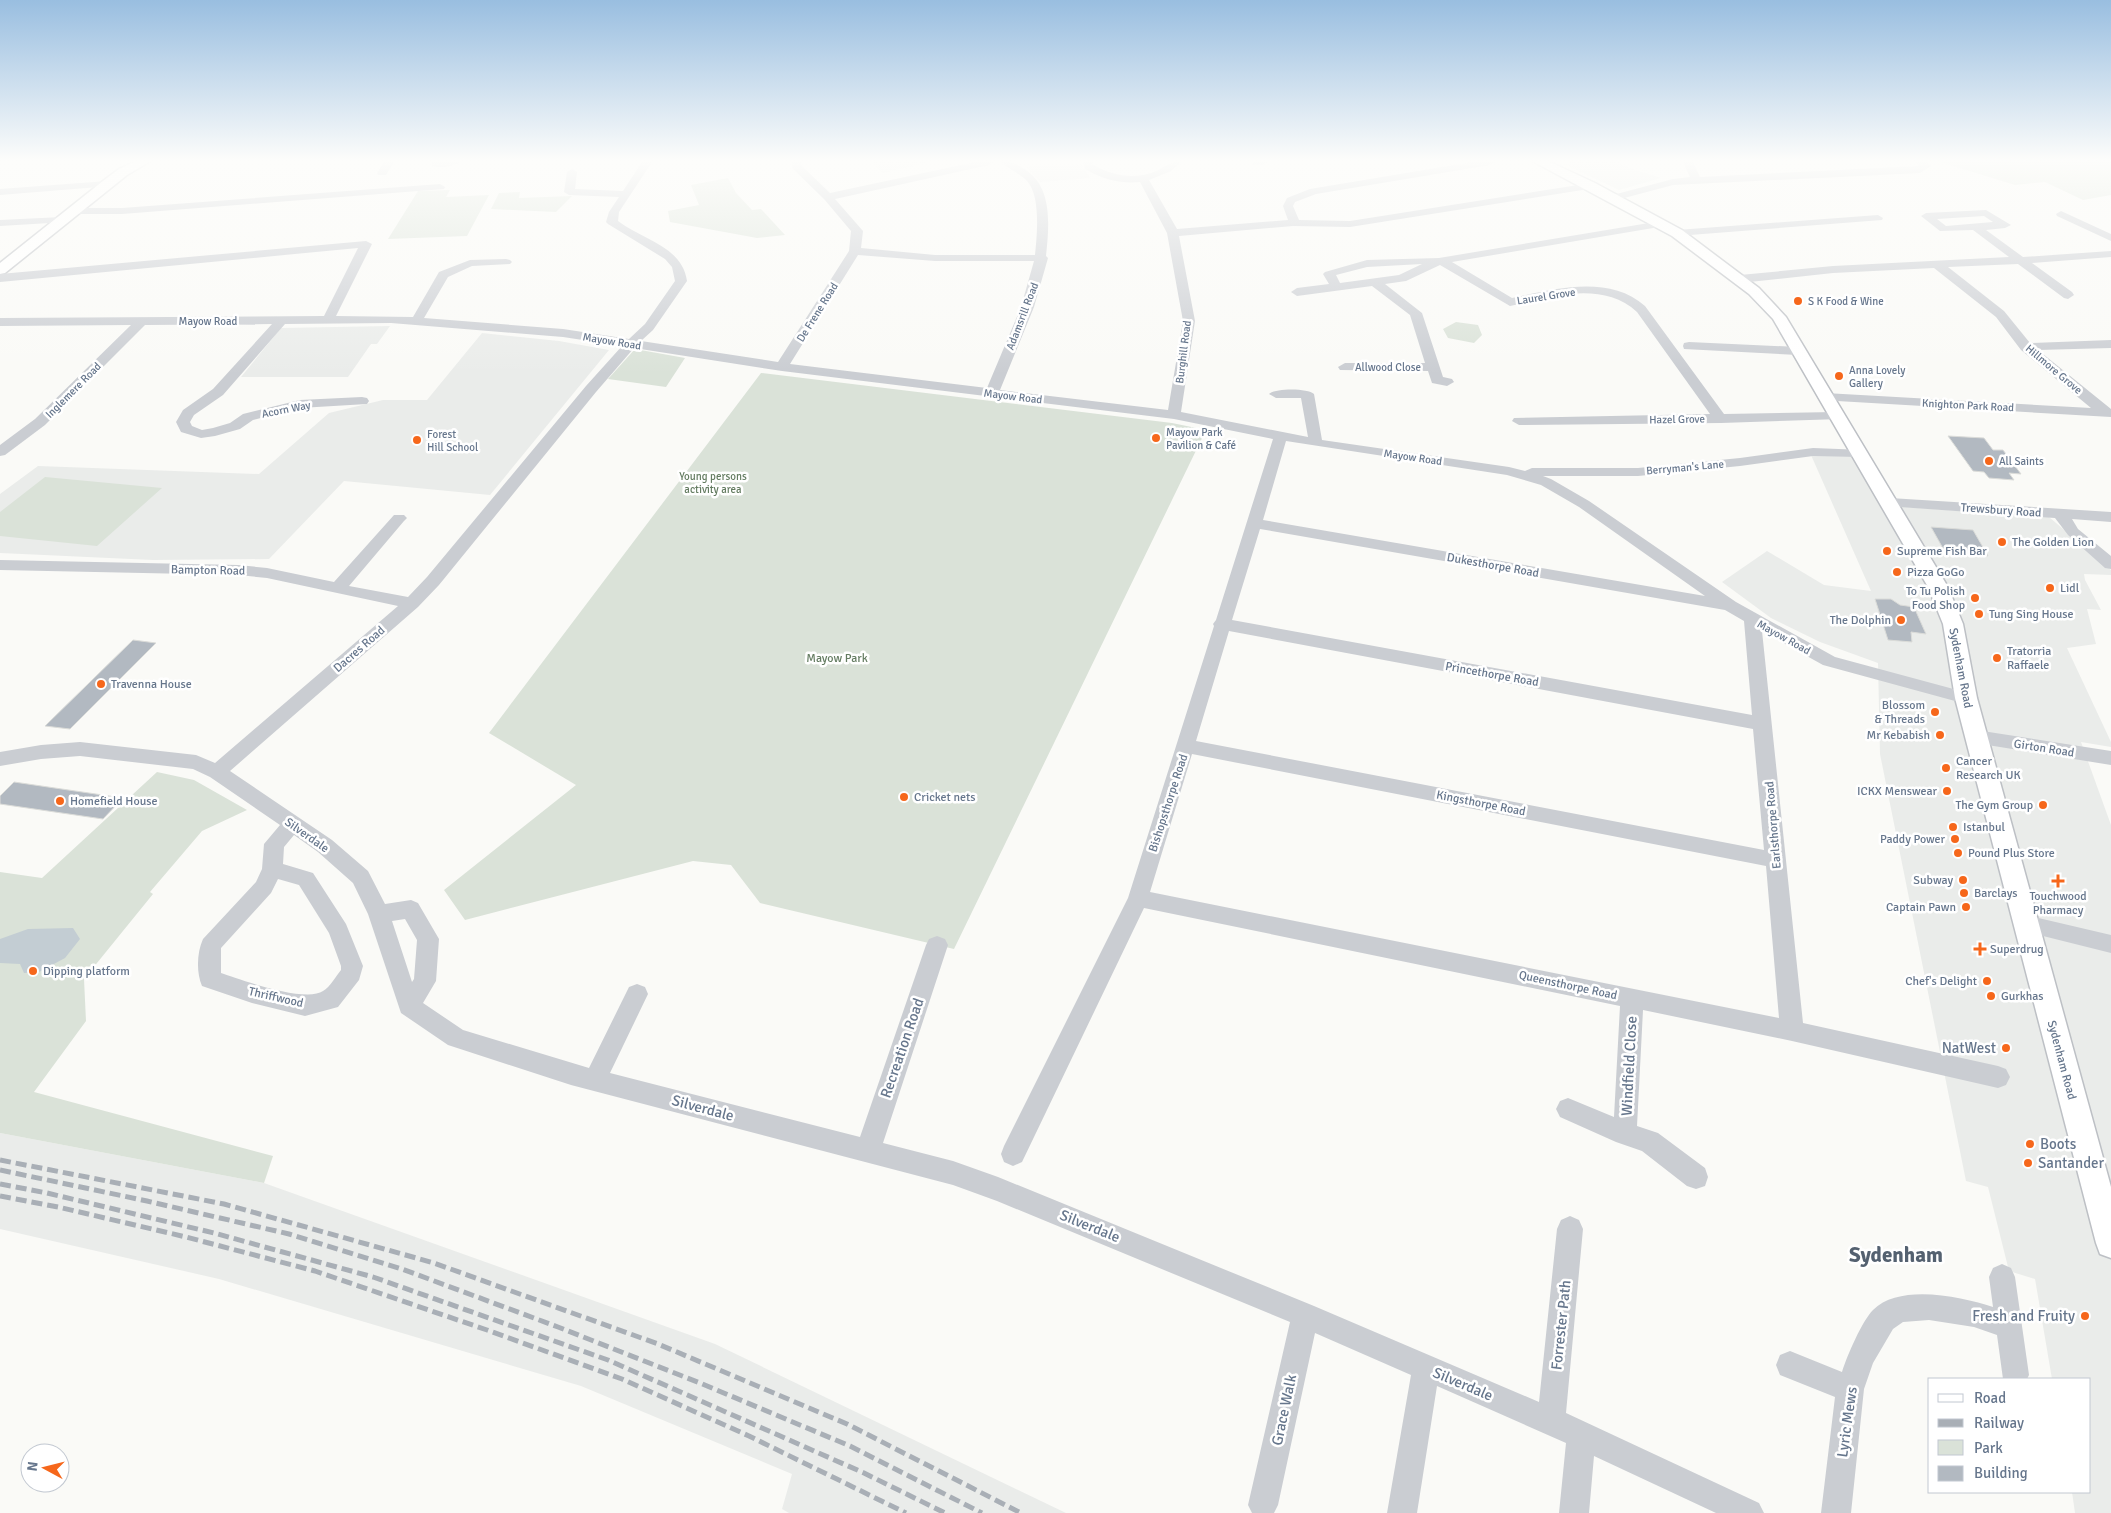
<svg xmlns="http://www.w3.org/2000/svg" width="2111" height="1513" font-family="Signika,sans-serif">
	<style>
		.built { fill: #eaecea }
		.green { fill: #dae2d8 }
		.water { fill: #c3cdd3 }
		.building { fill: #b2b9c1; stroke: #dbdcd9 }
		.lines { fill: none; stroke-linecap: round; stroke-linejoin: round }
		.major-casing { stroke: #bdc0c5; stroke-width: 3 }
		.minor { fill: #cacdd2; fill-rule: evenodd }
		.major { fill: #fff; fill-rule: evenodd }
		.rail { stroke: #a9afb6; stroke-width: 5; stroke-dasharray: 11 5; stroke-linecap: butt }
		.poi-dot { fill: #f6671b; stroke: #fff; stroke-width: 2 }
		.labels { text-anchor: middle; stroke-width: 5; stroke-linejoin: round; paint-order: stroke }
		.far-street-label { font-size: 11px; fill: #66768c; stroke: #fff }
		.far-poi-label { font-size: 11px; fill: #66768c; stroke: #fff; text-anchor: start }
		.far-park-label { font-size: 11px; fill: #647c61; stroke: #fff }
		.street-label { font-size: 12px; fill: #66768c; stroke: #fff }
		.poi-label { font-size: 12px; fill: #66768c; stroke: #fff; text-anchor: start }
		.park-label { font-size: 12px; fill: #647c61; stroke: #fff }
		.near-street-label { font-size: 15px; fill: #66768c; stroke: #fff }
		.near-poi-label { font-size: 15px; fill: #66768c; stroke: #fff; text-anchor: end }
		.near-district-label { font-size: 21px; font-weight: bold; fill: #546170; stroke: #fff }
	</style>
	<rect width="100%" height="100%" fill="#fafaf7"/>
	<!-- built -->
	<path class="built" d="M872,162H930L883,173Z
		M1570,162H1620L1618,164L1661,178L1619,190L1564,164Z
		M1082,165L1090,178L1040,182L1026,167Z
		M390,326L377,344H371L348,377H241L281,328Z
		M482,333L559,341L609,350L490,495L344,481L269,559L153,560L0,553V494L38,466L259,474L329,413L383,400H427Z
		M1811,455L1856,456L1889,506L2049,517L2111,570V575L2084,574L2085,580L2101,610L2087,609L2096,644L2067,648L2111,742V747L2081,742L2111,825V1513H2075L2072,1492H2090V1379H2052L2035,1279L2009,1271L1988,1187L1966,1181L1880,754L1878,663L1820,642L1771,618L1722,582L1767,551L1824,585L1871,591Z
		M0,1133L264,1183L715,1344L1066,1513H789L782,1509L792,1474L581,1386L219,1279L0,1229Z"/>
	<!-- green -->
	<path class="green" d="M1940,162H2111V195L2083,200L2045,182L2015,185Z
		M728,178L736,193L752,210L761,209L785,235L757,238L670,222L668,211L699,205L691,185Z
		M450,190L446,197L489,195L467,236L388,239L418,191Z
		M520,192L519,198L572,196L556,212L491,209L499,193Z
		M1456,322L1478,325L1482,335L1474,343L1448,338L1443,329Z
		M635,349L685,358L666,387L608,379Z
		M761,373L1172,423L1206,430L954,949L760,903L731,865L693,861L465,920L444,890L576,785L489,733Z
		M45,477L162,488L97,546L0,536V512Z
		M157,772L194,780L247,810L202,831L150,892L153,894L84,979L86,1021L34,1092L273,1156L264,1183L0,1133V872L42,878Z"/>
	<!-- water -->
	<path class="water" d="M73,928L80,939L65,958L39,972L24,973L20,964L0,963V939L28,929Z"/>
	<!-- building -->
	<path class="building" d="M1948,436L1984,438L1993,450H2003L2021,474L2009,473L2014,480L1989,478L1984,472L1973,471Z
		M1931,527L1973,530L1988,556L1945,552Z
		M1875,599H1891L1900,605L1914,607L1926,634L1911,632L1912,642L1888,640Z
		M133,640L156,643L70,729L45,726Z
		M14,782L123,798L103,819L0,804V796Z"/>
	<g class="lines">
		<!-- major casing -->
		<g class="major-casing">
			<path id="major" d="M134,162H149L127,175L5,273L0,274V263L103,181L119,169Z
				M1534,162H1550L1595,183L1682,230L1759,288L1786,317L1948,587L1963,624L1977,698L2111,1187V1258L2100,1254L2096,1243L1955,698L1943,624L1928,587L1773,319L1749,294L1672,236Z"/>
		</g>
		<!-- minor -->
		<path class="minor" d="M384,162H394L386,175H378L377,173Z
			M432,162H460C454,167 440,168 432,166Z
			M642,162H652L619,212L618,221C643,240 682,246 687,281L653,330L641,341L778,362L849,251L851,231L824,199L793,169L791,162H801L802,166L830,193L975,162H994L989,165L835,199L863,231L861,248L935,255H1035C1037,235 1041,196 1027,181C1020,173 1009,170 1002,162C1013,162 1018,164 1027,171C1053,189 1049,227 1046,256L1048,258L1034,307L1000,390L1168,410L1183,321L1167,233L1140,182C1120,184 1102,179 1085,169L1083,162H1093L1094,165C1112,176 1136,180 1156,171C1167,166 1168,162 1181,162L1171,171L1149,180L1177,229L1288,220L1283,206L1287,198L1310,189L1472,162H1495L1490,165L1316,194L1295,202L1293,206L1299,220L1350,221L1591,183L1595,184L1596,186L1595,188L1350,227L1293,226L1179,236L1195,321L1181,412L1308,437L1301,398H1276L1269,394C1275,388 1308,388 1314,394L1322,440L1509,467L1525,471L1532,468H1638L1740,458L1813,448L1864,450L1866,453L1864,456L1859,457L1813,456L1740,466L1638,476H1543L1551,479L1589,501L1736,602L1835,657L1972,694L1975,698L1972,702L1966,704L1823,665L1762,631L1803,1023L1998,1066L2006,1069L2010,1077L2006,1085L1998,1088L1792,1041L1643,1010L1637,1126L1658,1133L1705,1168L1708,1177L1705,1186L1696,1189L1687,1186L1642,1151L1616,1142L1560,1117L1556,1109L1560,1101L1568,1098L1614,1117L1620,1006L1144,908L1022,1162L1013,1166L1004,1162L1001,1154L1004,1146L1128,898L1214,626L1213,624L1216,620L1273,439L1174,419L782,371L634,348L596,392L439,585L418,607L230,771L332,840L368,871L385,904L411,900L418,903L439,939L436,981L423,1003L463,1030L589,1068L629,987L637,984L645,987L648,994L610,1073L860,1137L926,945L929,939L937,936L945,939L948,945L883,1143L953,1161L998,1177L1314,1306L1539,1402L1557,1229L1561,1220L1570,1216L1579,1220L1583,1229L1566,1413L1759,1503L1764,1513H1716L1594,1456L1589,1513H1559L1566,1443L1437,1386L1417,1513H1387L1411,1375L1315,1333L1278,1505L1274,1513H1252L1248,1505L1290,1322L997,1201L953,1185L571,1085L448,1045L401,1013L368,914L353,883L318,852L294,835L284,847L283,864L313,873L346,924L363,966L359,980L338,1007L305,1016L252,1003L202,986C196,972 197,952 203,939L256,882L262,869L264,844L280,825L210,777L193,769L80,756L41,759L0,766V752L41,745L80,742L196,755L215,763L398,606L267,578L238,575L0,570V560L238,565L267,568L334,582L394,515H404L407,518L404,521L349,586L408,597L427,577L586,386L622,346L563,337L391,323L285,324L223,395L194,415L190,422L192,426L202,430L213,428L230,423L243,414L300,400L362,397L367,398L369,401L367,404L300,408L253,420L240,429L215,436L201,438L181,432L176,422L183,410L213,389L272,324L145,325L45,425L5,455L0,456V445L35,419L131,325L0,326V318L324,316L358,248L0,282V274L366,241L372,244L336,316L413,317L439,272L470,260L506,259L510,260L512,262L510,264L472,266L448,277L424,318L563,329L629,339L645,324L675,281L672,267L665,259L608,224L606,222L609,212L619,197L569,195L564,192L567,172L572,169L577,172L575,189L623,191ZM858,255L935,261H1034L1021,307L987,388L790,364ZM1286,441L1507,475L1541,485L1579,507L1705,596L1263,520ZM1260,529L1725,610L1744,621L1752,715L1232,620ZM1229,631L1753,729L1764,850L1196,741ZM1192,754L1766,866L1779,1018L1150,892ZM278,879L299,885L329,933L341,966V970C336,976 330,987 323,991C306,1003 241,980 221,973V948L271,893ZM405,919L417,940L414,979L412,982L392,921Z
			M1253,162H1267L1262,165H1253Z
			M1683,162H1693L1700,177L1919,166L1915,162H1927L1931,166L1920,173L1673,185L1613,201L1608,198L1609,196L1673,179L1690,177Z
			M107,181L111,182L112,184L111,186L0,195V189Z
			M440,184L445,187L444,189L122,214H74L69,211L74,208H122Z
			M1986,210L2011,225L2005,228L1986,230L2023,257L2111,251V257L2032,263L2072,292L2074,295L2068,299L2064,298L2018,264L1948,267L2004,311L2030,343L2111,340V348L2038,350L2111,409V417L1820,400L1818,397L1825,393L2091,408L2021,350L1996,317L1934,268L1833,273L1740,283L1734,279L1740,275L1833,266L2009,257L1973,230L1940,231L1921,216L1926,213ZM1984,216L1993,222L1946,226L1937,219Z
			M2061,211L2111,234V241L2057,216L2056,214Z
			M1878,215L1883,218L1882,220L1677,236L1671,233L1677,230Z
			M62,217L68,220L66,222L0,226V220Z
			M1661,221L1667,224L1665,226L1452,262L1512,298C1554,289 1609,274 1645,306L1724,414L1836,412L1843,416L1841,419L1721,423L1519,425L1512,421L1514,418L1710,414L1637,312C1602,280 1550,297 1510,306L1440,265L1406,281L1385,284L1422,313L1443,377L1452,379L1454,382L1447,386L1432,383L1428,371L1340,370L1338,367L1345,363H1425L1410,315L1372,286L1297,296L1291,292L1297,288L1329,284L1323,274L1325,272L1367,260L1439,258ZM1422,264L1399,275L1340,283L1336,275L1367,267Z
			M1689,342L1798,347L1804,351L1798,355L1684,349L1683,346L1684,343Z
			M1890,498L2111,512V522L2072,519L2078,529L2111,556V569L2105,568L2068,535L2055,518L1885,506L1882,503L1885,500Z
			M1976,730L2111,751V765L1969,742L1967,737L1969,732Z
			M2026,915L2111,935V953L2019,930L2015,924L2019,918Z
			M2002,1264L2011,1268L2015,1277L2029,1375L2027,1379H2003L1997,1335L1974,1327L1929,1320L1903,1322L1893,1329L1873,1363L1864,1389L1851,1513H1821L1835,1397L1780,1375L1776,1365L1780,1355L1790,1351L1842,1372C1847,1356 1862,1321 1873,1310C1900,1283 1962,1297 1993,1307L1989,1277L1993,1268Z"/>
		<!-- major -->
		<use href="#major" class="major"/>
		<!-- rail -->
		<path class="rail" d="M0,1160L224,1204L434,1263L658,1344L847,1424L1021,1513
			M0,1170L147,1201L289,1234L402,1269L558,1327L700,1383L850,1446L982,1513
			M0,1184L47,1193L214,1233L373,1277L608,1360L864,1473L945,1513
			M0,1196L58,1207L186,1237L315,1271L487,1330L622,1379L749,1436L906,1513"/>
	</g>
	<!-- sky -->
	<linearGradient id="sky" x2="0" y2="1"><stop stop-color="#99bee0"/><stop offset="0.43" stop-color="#fdfdfb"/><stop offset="1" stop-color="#fdfdfb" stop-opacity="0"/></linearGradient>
	<rect width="2111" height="374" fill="url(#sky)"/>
	<!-- markers -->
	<g class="poi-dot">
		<circle cx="1798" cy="301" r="5"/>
		<circle cx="1839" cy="376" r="5"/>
		<circle cx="1156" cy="438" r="5"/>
		<circle cx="417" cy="440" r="5"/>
		<circle cx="1989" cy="461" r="5"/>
		<circle cx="2002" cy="542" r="5"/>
		<circle cx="1887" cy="551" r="5"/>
		<circle cx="1897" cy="572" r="5"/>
		<circle cx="2050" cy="588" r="5"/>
		<circle cx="1975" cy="598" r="5"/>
		<circle cx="1979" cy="614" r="5"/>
		<circle cx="1901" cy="620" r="5"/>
		<circle cx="1997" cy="658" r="5"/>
		<circle cx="101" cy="684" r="5"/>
		<circle cx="1935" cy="712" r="5"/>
		<circle cx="1940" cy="735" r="5"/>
		<circle cx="1946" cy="768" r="5"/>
		<circle cx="1947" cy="791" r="5"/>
		<circle cx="904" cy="797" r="5"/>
		<circle cx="60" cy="801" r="5"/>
		<circle cx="2043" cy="805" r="5"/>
		<circle cx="1953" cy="827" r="5"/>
		<circle cx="1955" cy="839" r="5"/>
		<circle cx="1958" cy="853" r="5"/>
		<circle cx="1963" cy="880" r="5"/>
		<path d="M2055.5 873.5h5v5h5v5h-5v5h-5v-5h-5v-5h5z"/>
		<circle cx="1964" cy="893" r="5"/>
		<circle cx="1966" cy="907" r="5"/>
		<path d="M1977.5 941.5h5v5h5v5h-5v5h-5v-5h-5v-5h5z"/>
		<circle cx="33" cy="971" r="5"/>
		<circle cx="1987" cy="981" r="5"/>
		<circle cx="1991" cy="996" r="5"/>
		<circle cx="2006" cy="1048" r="5"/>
		<circle cx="2030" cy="1144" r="5"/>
		<circle cx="2028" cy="1163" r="5"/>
		<circle cx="2085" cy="1316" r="5"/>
	</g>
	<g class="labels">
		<!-- far-street labels -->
		<g class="far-street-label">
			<text transform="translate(1546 296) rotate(-9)" y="4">Laurel Grove</text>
			<text transform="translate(817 312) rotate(-58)" y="4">De Frene Road</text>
			<text transform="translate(1022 316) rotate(-69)" y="4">Adamsrill Road</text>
			<text x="208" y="325">Mayow Road</text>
			<text transform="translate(612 341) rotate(9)" y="4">Mayow Road</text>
			<text transform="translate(1183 352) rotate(-83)" y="4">Burghill Road</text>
			<text x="1388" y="371">Allwood Close</text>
			<text transform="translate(2054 369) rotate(40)" y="4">Hillmore Grove</text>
			<text transform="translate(73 390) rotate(-45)" y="4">Inglemere Road</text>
			<text transform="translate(1013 396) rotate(7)" y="4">Mayow Road</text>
			<text transform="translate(1968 405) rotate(3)" y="4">Knighton Park Road</text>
			<text transform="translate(286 409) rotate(-11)" y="4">Acorn Way</text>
			<text transform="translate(1677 419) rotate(-1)" y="4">Hazel Grove</text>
			<text transform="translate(1413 457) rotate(8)" y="4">Mayow Road</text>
			<text transform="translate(1685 467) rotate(-5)" y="4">Berryman's Lane</text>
			<text transform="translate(1784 637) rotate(29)" y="4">Mayow Road</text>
		</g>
		<!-- far-poi labels -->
		<g class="far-poi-label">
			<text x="1808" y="305">S K Food &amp; Wine</text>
			<text x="1849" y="374">Anna Lovely<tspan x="1849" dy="13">Gallery</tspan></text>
			<text x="1166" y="436">Mayow Park<tspan x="1166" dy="13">Pavilion &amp; Café</tspan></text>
			<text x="427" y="438">Forest<tspan x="427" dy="13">Hill School</tspan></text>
			<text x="1999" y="465">All Saints</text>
		</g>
		<!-- far-park labels -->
		<g class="far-park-label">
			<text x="713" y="480">Young persons<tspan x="713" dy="13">activity area</tspan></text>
		</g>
		<!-- street labels -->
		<g class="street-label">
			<text transform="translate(2001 510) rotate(4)" y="4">Trewsbury Road</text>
			<text transform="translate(1493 565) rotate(10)" y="4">Dukesthorpe Road</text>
			<text transform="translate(208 570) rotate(1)" y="4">Bampton Road</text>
			<text transform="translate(359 649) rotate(-41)" y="4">Dacres Road</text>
			<text transform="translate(1961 668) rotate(79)" y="4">Sydenham Road</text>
			<text transform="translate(1492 674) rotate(10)" y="4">Princethorpe Road</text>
			<text transform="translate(2044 748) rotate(9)" y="4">Girton Road</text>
			<text transform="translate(1168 803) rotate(-72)" y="4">Bishopsthorpe Road</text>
			<text transform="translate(1481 803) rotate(11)" y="4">Kingsthorpe Road</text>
			<text transform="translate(1773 825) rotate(-95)" y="4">Earlsthorpe Road</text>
			<text transform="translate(307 835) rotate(35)" y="4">Silverdale</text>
			<text transform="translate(1568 985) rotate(12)" y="4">Queensthorpe Road</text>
			<text transform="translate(276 997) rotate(13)" y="4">Thriffwood</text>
			<text transform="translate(2062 1060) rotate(75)" y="4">Sydenham Road</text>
		</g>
		<!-- poi labels -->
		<g class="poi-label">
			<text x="2012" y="546">The Golden Lion</text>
			<text x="1897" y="555">Supreme Fish Bar</text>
			<text x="1907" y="576">Pizza GoGo</text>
			<text x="2060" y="592">Lidl</text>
			<text x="1965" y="595" text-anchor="end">To Tu Polish<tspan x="1965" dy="14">Food Shop</tspan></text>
			<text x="1989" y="618">Tung Sing House</text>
			<text x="1891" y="624" text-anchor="end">The Dolphin</text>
			<text x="2007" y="655">Tratorria<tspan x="2007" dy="14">Raffaele</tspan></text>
			<text x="111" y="688">Travenna House</text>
			<text x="1925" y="709" text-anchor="end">Blossom<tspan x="1925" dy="14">&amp; Threads</tspan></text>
			<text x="1930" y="739" text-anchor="end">Mr Kebabish</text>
			<text x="1956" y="765">Cancer<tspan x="1956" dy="14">Research UK</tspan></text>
			<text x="1937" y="795" text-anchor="end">ICKX Menswear</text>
			<text x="914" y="801">Cricket nets</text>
			<text x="70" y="805">Homefield House</text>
			<text x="2033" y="809" text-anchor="end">The Gym Group</text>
			<text x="1963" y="831">Istanbul</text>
			<text x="1945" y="843" text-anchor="end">Paddy Power</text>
			<text x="1968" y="857">Pound Plus Store</text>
			<text x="1953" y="884" text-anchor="end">Subway</text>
			<text x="1974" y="897">Barclays</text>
			<text x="2058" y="900" text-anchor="middle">Touchwood<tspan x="2058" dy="14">Pharmacy</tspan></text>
			<text x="1956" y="911" text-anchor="end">Captain Pawn</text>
			<text x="1990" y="953">Superdrug</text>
			<text x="43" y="975">Dipping platform</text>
			<text x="1977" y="985" text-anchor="end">Chef's Delight</text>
			<text x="2001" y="1000">Gurkhas</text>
		</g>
		<!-- park labels -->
		<g class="park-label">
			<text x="837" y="662">Mayow Park</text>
		</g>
		<!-- near-street labels -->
		<g class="near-street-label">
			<text transform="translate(902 1048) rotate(-71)" y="5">Recreation Road</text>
			<text transform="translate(1629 1066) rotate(-87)" y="5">Windfield Close</text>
			<text transform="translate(703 1108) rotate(15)" y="5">Silverdale</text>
			<text transform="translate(1090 1226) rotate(22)" y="5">Silverdale</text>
			<text transform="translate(1561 1325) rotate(-84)" y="5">Forrester Path</text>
			<text transform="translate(1463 1384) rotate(23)" y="5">Silverdale</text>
			<text transform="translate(1284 1410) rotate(-78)" y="5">Grace Walk</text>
			<text transform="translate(1847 1422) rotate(-82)" y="5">Lyric Mews</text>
		</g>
		<!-- near-poi labels -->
		<g class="near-poi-label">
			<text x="1996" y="1053">NatWest</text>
			<text x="2040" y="1149" text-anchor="start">Boots</text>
			<text x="2038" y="1168" text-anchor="start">Santander</text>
			<text x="2075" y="1321">Fresh and Fruity</text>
		</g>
		<!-- near-district labels -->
		<g class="near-district-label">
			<text x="1896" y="1262">Sydenham</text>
		</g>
	</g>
	<!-- legend -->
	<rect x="1928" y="1378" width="162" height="115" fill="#ffffff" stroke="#c2c8d1"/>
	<rect x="1938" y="1394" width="25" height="8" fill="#ffffff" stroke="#c2c8d1"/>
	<text x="1974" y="1403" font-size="15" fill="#66768c">Road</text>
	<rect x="1938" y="1419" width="25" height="8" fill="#a9afb6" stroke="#c2c8d1"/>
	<text x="1974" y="1428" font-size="15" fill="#66768c">Railway</text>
	<rect x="1938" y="1440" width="25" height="15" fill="#dae2d8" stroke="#c2c8d1"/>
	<text x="1974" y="1453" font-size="15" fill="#66768c">Park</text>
	<rect x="1938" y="1466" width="25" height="15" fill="#b2b9c1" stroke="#c2c8d1"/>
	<text x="1974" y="1478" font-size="15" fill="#66768c">Building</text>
	<!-- north arrow -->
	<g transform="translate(45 1468) rotate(277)"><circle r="24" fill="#ffffff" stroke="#c2c8d1"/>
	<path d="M0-4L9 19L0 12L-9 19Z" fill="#f6671b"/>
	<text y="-8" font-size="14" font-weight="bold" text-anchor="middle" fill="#66768c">N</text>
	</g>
</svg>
